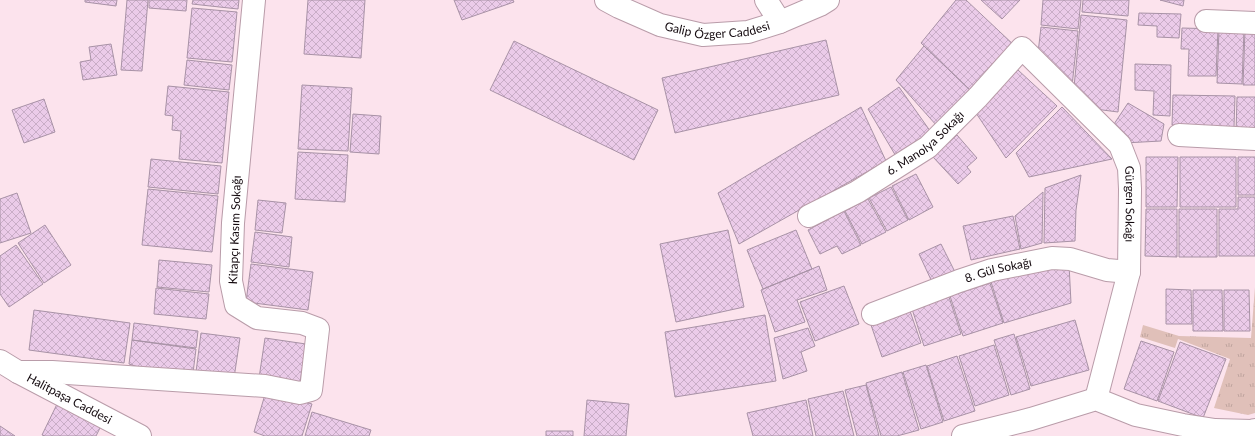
<svg xmlns="http://www.w3.org/2000/svg" width="1255" height="436" font-family="Lato,sans-serif">
	<style>
		.grass { fill: url(#grass-tufts) }
		.building { fill: url(#building-cross-hatch); stroke: #a892a6 }
		.lines { fill: none; stroke-linecap: round; stroke-linejoin: round }
		.minor-casing { stroke: #b99ca9; stroke-width: 24 }
		.tertiary-casing { stroke: #b99ca9; stroke-width: 24 }
		.minor { stroke: #fff; stroke-width: 22 }
		.tertiary { stroke: #fff; stroke-width: 22 }
		.labels { text-anchor: middle; stroke-width: 3; stroke-linejoin: round; paint-order: stroke }
		.street-label { font-size: 12px; fill: #13090e; stroke: #fff }
	</style>
	<defs>
		<pattern id="grass-tufts" width="24" height="20" patternUnits="userSpaceOnUse"><rect width="24" height="20" fill="#e0c0b9"/><path d="M3 7l-1-3M5 7V3M7 7l1-3M15 17l-1-3M17 17v-4M19 17l1-3" fill="none" stroke="#bfa49e"/></pattern>
		<pattern id="building-cross-hatch" width="8" height="8" patternUnits="userSpaceOnUse"><rect width="8" height="8" fill="#ebcbe9"/><path d="M0 0l8 8M0 8l8-8" fill="none" stroke="#c9adc7"/></pattern>
	</defs>
	<rect width="100%" height="100%" fill="#fce3ed"/>
	<!-- grass -->
	<path class="grass" d="M1255,287V413L1248,415L1214,408L1230,359L1178,339L1175,348L1140,337L1143,325L1179,336L1251,338Z"/>
	<!-- building -->
	<path class="building" d="M85,0H117L116,6L85,2Z
		M127,0H148L142,71L121,70Z
		M149,0H187L186,11L149,8Z
		M193,0H239L238,9L192,4Z
		M308,0H365L361,58L304,54Z
		M454,0H513L514,2L462,20Z
		M956,0H966L1016,47L972,92L921,43Z
		M981,0H1020L1002,19Z
		M1043,0H1081L1078,29L1041,25Z
		M1083,0H1129L1128,16L1082,12Z
		M1160,0H1184L1183,6Z
		M192,8L237,12L232,62L187,58Z
		M1139,13L1181,14L1179,38L1157,37V26L1138,25Z
		M1081,15L1127,20L1118,112L1095,109L1074,87Z
		M1041,27L1078,31L1072,86L1038,53Z
		M1182,28L1218,29L1216,76H1188L1189,49H1181Z
		M1219,29L1244,30L1242,84L1217,83Z
		M1245,30H1255V85H1243Z
		M826,40L839,95L675,133L662,78Z
		M514,41L658,110L634,160L490,90Z
		M111,44L117,75L83,80L80,62L91,60L89,47Z
		M924,46L972,92L937,126L896,80Z
		M187,60L232,65L229,90L184,85Z
		M1135,64L1171,65L1170,116L1153,115L1154,91L1135,90Z
		M1018,70L1057,106L1006,158L976,113Z
		M302,85L352,88L348,151L298,149Z
		M168,86L229,92L222,163L179,159L181,131L172,130L173,116L165,115Z
		M899,87L933,135L897,158L868,109Z
		M1173,95L1235,96L1234,127L1172,125Z
		M1237,97H1255V134H1236Z
		M44,99L55,132L24,143L12,110Z
		M1128,103L1164,124L1161,141L1124,143L1112,127Z
		M861,107L886,161L739,244L718,193Z
		M1062,107L1112,159L1029,177L1016,153Z
		M353,114L381,116L379,154L350,152Z
		M957,135L977,158L967,167L971,172L958,184L933,157Z
		M298,152L348,155L345,202L295,199Z
		M1146,157H1178L1177,207H1146Z
		M1180,157H1236V207H1180Z
		M1238,157H1255V195H1238Z
		M151,159L221,166L218,194L148,187Z
		M916,174L933,207L909,220L892,186Z
		M1081,175L1076,210L1075,241L1044,243L1045,188Z
		M891,187L908,220L887,231L869,198Z
		M148,189L218,196L212,252L142,245Z
		M1043,192L1042,243L1021,249L1015,216Z
		M17,193L31,233L0,243V199Z
		M1238,197H1255V256H1219V209H1238Z
		M868,199L886,232L862,244L845,211Z
		M258,200L286,203L282,233L255,230Z
		M1146,209H1177V257L1145,256Z
		M1179,209H1217V257H1179Z
		M844,211L861,245L842,254L837,246L820,254L808,230Z
		M1013,216L1020,249L971,260L963,226Z
		M45,225L71,265L44,283L18,243Z
		M728,230L744,307L676,322L660,244Z
		M796,230L812,269L763,289L747,250Z
		M255,232L292,237L289,267L251,262Z
		M941,244L955,272L932,282L919,254Z
		M16,245L43,284L9,307L0,294V256Z
		M159,260L212,265L209,292L157,287Z
		M251,264L313,272L308,310L246,302Z
		M1069,264L1071,303L1004,323L991,282L993,278Z
		M819,266L827,290L797,300L805,322L775,332L761,290Z
		M990,283L1003,323L963,336L950,296Z
		M844,286L859,324L815,341L800,302Z
		M156,288L209,294L206,319L154,314Z
		M1166,289L1191,290L1192,324H1166Z
		M1193,290H1222L1223,331H1193Z
		M1224,290H1249L1250,331H1224Z
		M949,297L961,334L924,346L912,309Z
		M34,310L130,323L124,363L29,350Z
		M910,311L921,343L882,357L871,325Z
		M765,315L776,381L675,397L665,332Z
		M1075,320L1089,370L1031,386L1016,337Z
		M134,323L198,331L196,348L132,340Z
		M808,328L815,346L801,352L807,371L783,379L774,338Z
		M201,333L240,338L234,378L196,372Z
		M1014,334L1030,389L1011,395L994,340Z
		M265,338L306,344L300,383L259,378Z
		M132,340L196,349L193,373L160,374L129,364Z
		M1141,341L1174,352L1157,401L1124,389Z
		M1180,342L1226,359L1203,418L1158,401Z
		M994,345L1009,395L975,406L959,356Z
		M957,356L975,411L944,421L927,366Z
		M926,365L943,422L921,429L903,372Z
		M902,372L919,430L897,436H881L866,383Z
		M866,385L879,436H857L845,390Z
		M266,391L312,404L302,436H265L254,432Z
		M843,391L854,436H816L808,399Z
		M59,400L103,422L96,436H45L42,435Z
		M587,400L629,404L626,436H584Z
		M806,400L813,436H753L747,413Z
		M312,412L371,430L369,436H305Z
		M0,426L15,436H0Z
		M546,431H573V436H546Z"/>
	<g class="lines">
		<!-- minor casing -->
		<g class="minor-casing">
			<g id="minor">
				<path id="s1" d="M606,0L619,7L660,25L703,35L748,32L780,22L820,5L828,0"/>
				<path d="M766,0L780,22"/>
				<path d="M1206,21L1255,23"/>
				<path d="M1179,135L1255,139"/>
				<path id="s2" d="M809,216L857,192L928,147L978,97L1022,48L1120,145L1129,168L1130,189L1129,272L1096,399"/>
				<path id="s3" d="M873,314L959,281L992,270L1052,258L1070,259L1107,270L1129,272"/>
				<path d="M18,372H52L265,386L300,393L311,390L318,329L302,323L257,318L236,305L231,281L233,223L254,0"/>
			</g>
		</g>
		<!-- tertiary casing -->
		<g class="tertiary-casing">
			<g id="tertiary">
				<path id="s4" d="M0,361L18,372L140,436"/>
				<path d="M963,436L1031,419L1096,399L1136,415L1183,425L1215,430L1252,431L1255,430"/>
			</g>
		</g>
		<!-- minor -->
		<use href="#minor" class="minor"/>
		<!-- tertiary -->
		<use href="#tertiary" class="tertiary"/>
	</g>
	<g class="labels">
		<!-- street labels -->
		<g class="street-label">
			<text dy="4" stroke="none"><textPath href="#s1" startOffset="118">Galip Özger Caddesi</textPath></text>
			<text dy="4" stroke="none"><textPath href="#s2" startOffset="138">6. Manolya Sokağı</textPath></text>
			<text dy="4" stroke="none"><textPath href="#s2" startOffset="473">Gürgen Sokağı</textPath></text>
			<text transform="translate(235 230) rotate(-88)" y="4">Kitapçı Kasım Sokağı</text>
			<text dy="4" stroke="none"><textPath href="#s3" startOffset="133">8. Gül Sokağı</textPath></text>
			<text dy="4" stroke="none"><textPath href="#s4" startOffset="79">Halitpaşa Caddesi</textPath></text>
		</g>
	</g>
</svg>
